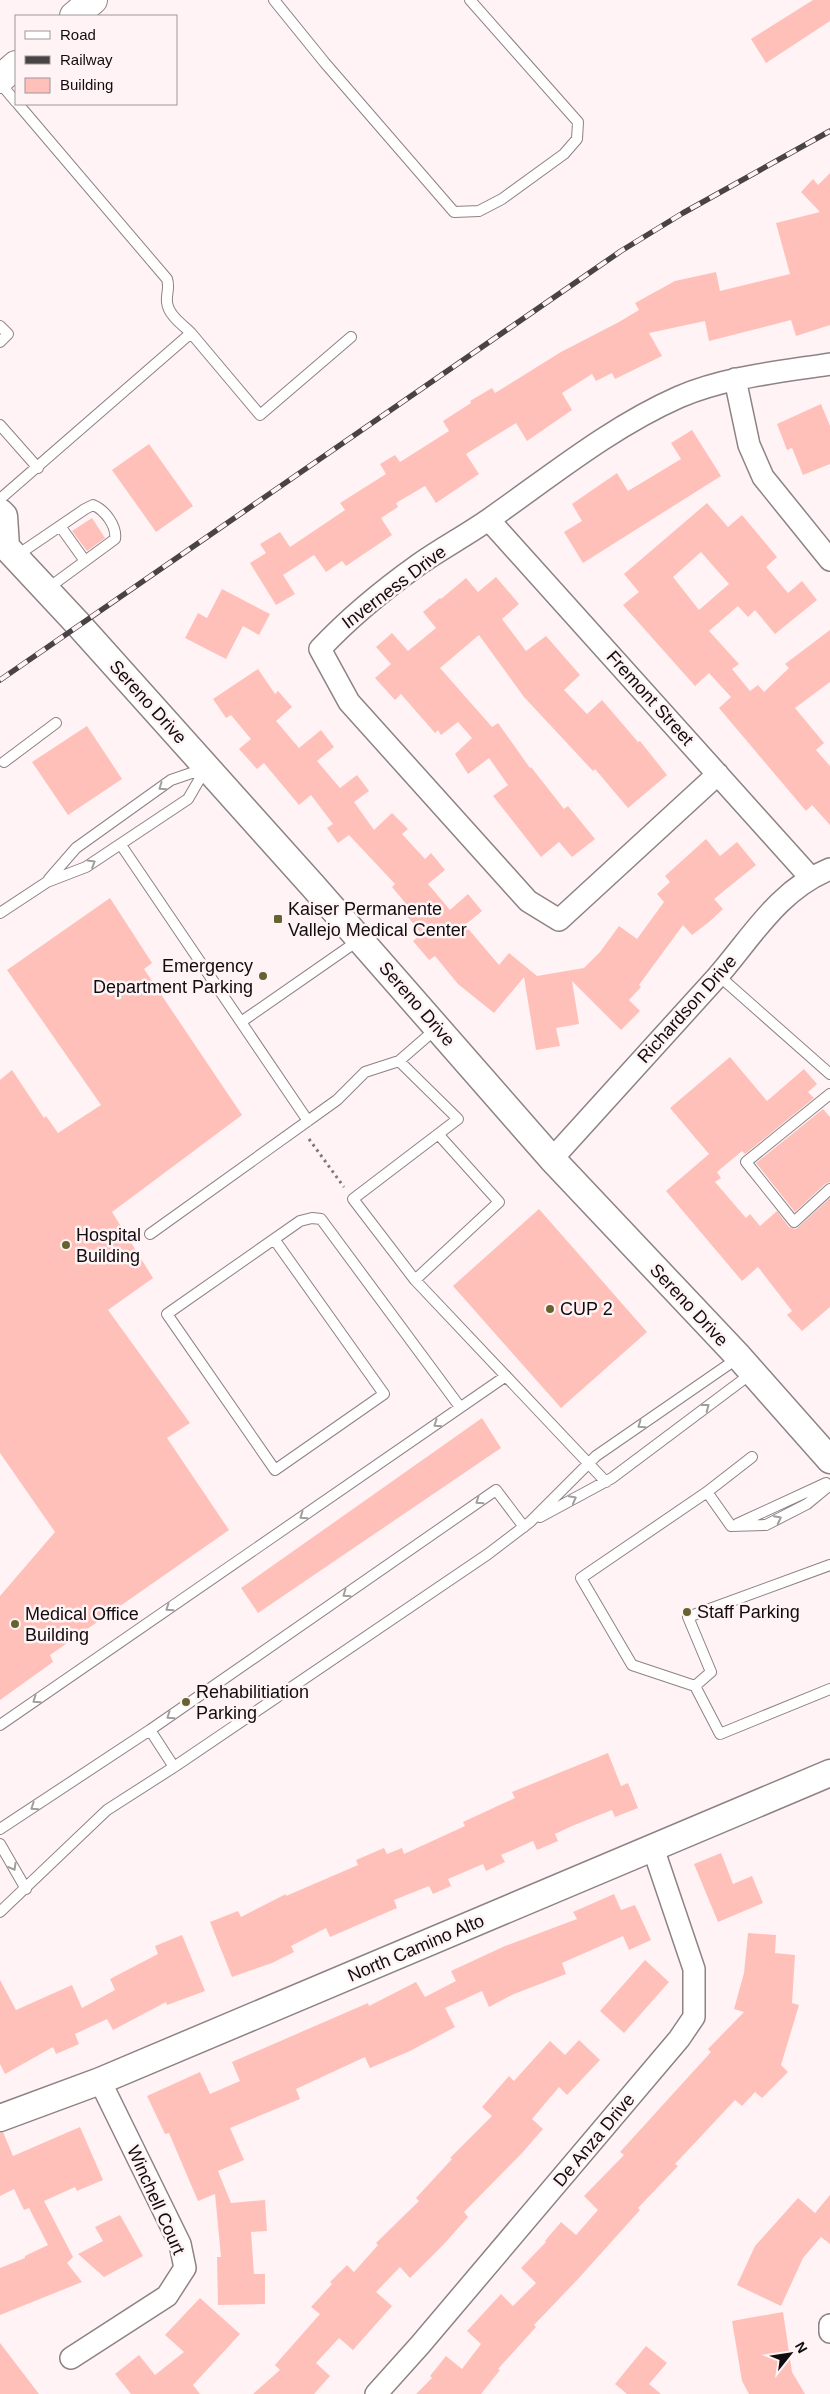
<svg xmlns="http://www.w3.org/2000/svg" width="830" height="2394" font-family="Helvetica,sans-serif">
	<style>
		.building { fill: #ffc0b9; fill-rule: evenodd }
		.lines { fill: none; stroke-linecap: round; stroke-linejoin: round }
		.service-casing { stroke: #8d8384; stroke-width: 12 }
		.minor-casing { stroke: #8d8384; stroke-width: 24 }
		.tertiary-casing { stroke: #8d8384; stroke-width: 29 }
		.secondary-casing { stroke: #8d8384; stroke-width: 30 }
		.path { stroke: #7e7778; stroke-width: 3; stroke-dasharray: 2.5 4; stroke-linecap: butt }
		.service { stroke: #fff; stroke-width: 10 }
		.minor { stroke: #fff; stroke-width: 21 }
		.tertiary { stroke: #fff; stroke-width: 26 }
		.secondary { stroke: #fff; stroke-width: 28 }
		.rail-casing { stroke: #494345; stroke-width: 5.5 }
		.rail { stroke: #fff3f5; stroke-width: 4; stroke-dasharray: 11; stroke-linecap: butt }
		.oneway { stroke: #a09e9f }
		.poi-dot { fill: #67622f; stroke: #fff3f5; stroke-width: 2 }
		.labels { text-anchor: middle; stroke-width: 5; stroke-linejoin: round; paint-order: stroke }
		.street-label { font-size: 18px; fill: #110d0e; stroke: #fff3f5 }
		.poi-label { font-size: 18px; fill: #110d0e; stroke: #fff3f5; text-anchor: start }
	</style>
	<rect width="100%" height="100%" fill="#fff3f5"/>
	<!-- building -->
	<path class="building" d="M813,0H830V21L766,63L751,39Z
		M830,173V325L796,336L791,320L709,341L705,321L649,333L662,356L615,379L612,373L596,381L592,374L562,393L572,410L527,441L516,423L482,444L466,454L479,474L436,503L425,486L396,503L398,507L381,518L392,535L346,566L342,561L326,572L314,555L283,575L295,594L276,605L250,563L266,553L260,544L280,532L290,547L345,510L340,503L386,474L380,464L395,455L400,462L449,431L443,421L471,403L470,401L492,388L495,393L561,352L619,322L639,310L635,303L675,281L716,272L720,291L790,274L776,223L820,212L801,192L813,179L818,185Z
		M821,404L830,426V464L803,475L792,448L787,450L777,424Z
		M692,430L721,476L583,563L564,532L582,521L572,504L617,473L628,491L681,459L671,443Z
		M149,444L193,506L156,532L112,470Z
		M707,503L728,527L742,515L777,557L766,567L788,593L802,581L817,600L775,634L755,610L748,617L738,606L709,631L739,664L732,669L750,691L758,685L764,692L789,668L785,664L830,630V682L795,708L824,743L816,750L830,766V825L812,805L806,811L719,708L731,697L709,673L695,686L623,605L639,592L624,574ZM701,552L729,584L699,610L673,577Z
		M92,518L105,538L87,551L72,531Z
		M496,577L519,604L502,619L526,651L546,636L580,675L564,690L587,714L602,700L638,742L640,741L667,775L628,808L595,769L593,771L524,697L479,635L440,668L492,727L498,723L530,768L531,767L564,809L568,806L595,839L572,857L559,842L541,857L493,796L508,785L489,758L468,774L455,754L472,738L458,722L441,735L438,730L435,733L401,694L395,700L375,678L391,664L376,647L392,633L408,651L436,628L423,612L440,598L441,599L466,578L478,592Z
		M222,589L270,614L259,635L243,626L226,659L185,638L198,613L207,618Z
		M258,669L275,694L278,691L292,707L276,721L299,748L321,730L334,747L317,761L340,788L357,775L369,791L354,802L374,830L392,813L408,829L402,834L425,859L431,853L445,870L428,884L450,910L468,894L482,911L465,925L499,965L509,953L537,976L584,968L600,952L619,926L637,939L664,902L657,894L670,882L665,876L706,839L720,856L737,842L756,865L714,899L723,909L709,922L692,935L683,925L639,985L641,987L629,1000L640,1011L621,1030L572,981L579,1024L556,1028L560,1046L536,1050L524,977L494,1013L458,984L435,956L429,960L413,941L422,934L402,910L407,905L392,887L395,884L349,835L338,843L327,828L333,824L311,795L299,805L264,763L257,769L239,749L251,739L231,715L226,718L213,699Z
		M87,726L122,779L68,815L32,762Z
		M110,898L152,963L144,969L242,1115L112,1212L153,1278L108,1310L190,1423L167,1438L229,1530L50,1655L53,1662L0,1700V1596L55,1532L0,1453V1080L12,1070L44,1118L46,1116L58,1133L101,1105L7,970Z
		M730,1057L767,1101L804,1069L817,1084L808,1092L814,1098L745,1154L742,1151L717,1172L721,1178L715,1182L746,1218L750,1214L760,1226L777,1211L789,1227L796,1229L830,1198V1307L802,1331L787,1315L792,1311L758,1267L742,1281L666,1191L709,1154L670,1108Z
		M823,1109L830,1117V1182L825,1184L795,1212L756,1163Z
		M539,1209L647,1332L561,1408L453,1286Z
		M482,1418L501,1448L258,1613L241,1588Z
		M608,1753L621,1786L628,1783L638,1808L615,1817L612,1810L572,1826L555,1834L558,1841L537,1850L533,1841L501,1855L505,1862L486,1871L483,1864L448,1879L451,1886L433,1894L429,1886L394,1900L397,1908L330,1937L326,1928L291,1946L294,1952L272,1963L232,1977L210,1922L238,1911L241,1917L286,1894V1896L358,1865L356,1860L384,1848L387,1854L402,1848L404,1854L465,1826L463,1822L515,1798L512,1792Z
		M721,1853L733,1884L752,1876L763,1903L718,1922L694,1864Z
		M614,1894L621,1910L635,1905L651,1940L629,1950L623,1936L562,1963L566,1974L514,1994L489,2007L482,1991L445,2008L455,2027L410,2051L370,2068L365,2057L296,2089L300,2099L230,2128L244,2160L218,2171L231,2203L265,2200L267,2231L251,2232L254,2274H265V2304L218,2305L217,2257H221L215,2194L198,2201L169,2133L165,2134L147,2096L200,2072L210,2094L240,2081L232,2062L368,2003L369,2006L416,1982L425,1997L456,1981L451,1971L505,1946L577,1919L573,1912Z
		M748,1933L776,1935L775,1953L795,1955L792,2003L799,2005L781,2065L788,2072L762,2098L755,2092L742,2106L735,2100L675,2164L678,2166L638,2208L640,2210L578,2279L534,2325L536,2327L498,2369L500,2370L481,2394H416L432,2378L430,2376L446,2356L462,2369L481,2344L467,2331L501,2294L513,2306L536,2283L521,2268L546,2242L545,2241L561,2222L576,2235L598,2210L584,2196L624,2155L620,2152L711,2052L708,2049L744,2012L734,2009L744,1973Z
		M182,1935L205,1991L167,2005L166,2002L113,2030L107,2019L75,2034L79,2044L56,2054L53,2047L5,2074L0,2064V1980L16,2010L72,1985L82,2008L115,1990L110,1979L158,1954L155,1946Z
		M645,1960L669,1982L624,2033L600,2011Z
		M579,2040L600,2060L567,2095L559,2087L532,2119L543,2129L522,2153L464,2212L468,2217L444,2244L410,2278L400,2267L376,2292L392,2306L353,2350L339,2338L316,2363L330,2376L314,2394H253L280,2370L275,2365L320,2314L311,2307L332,2284L330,2282L347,2265L354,2272L378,2245L376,2243L419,2201L416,2198L452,2159L450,2158L492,2116L482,2107L509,2076L514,2081L550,2041L565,2055Z
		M80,2127L103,2180L77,2191L75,2187L44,2201L73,2257L67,2263L82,2282L0,2315V2268L25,2258V2256L48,2245L29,2208L24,2210L14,2189L0,2196V2133L3,2132L13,2156Z
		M830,2195V2244L821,2237L803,2258L781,2306L737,2285L755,2246L798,2198L815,2213Z
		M120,2215L143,2256L104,2277L78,2254L103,2241L95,2227Z
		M200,2298L240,2334L193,2385L200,2394H131L115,2374L139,2355L155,2375L184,2352L165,2335Z
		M783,2312L792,2372L805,2394H749L742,2381L732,2321Z
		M0,2343L39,2394H0Z
		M646,2346L667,2363L649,2384L661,2394H627L615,2384Z"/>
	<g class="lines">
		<!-- service casing -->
		<g class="service-casing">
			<path id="service" d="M274,0L325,63L454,212L479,211L502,199L564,154L577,139L578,122L470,0
				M0,83L16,102
				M18,104L167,279C170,288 166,294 167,302C168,315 183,325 191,333
				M0,326L8,334L0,342
				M0,425L38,468
				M0,499L191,333L260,415L351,337
				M60,526L85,561
				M16,556L85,509L93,505C105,510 117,526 115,539L47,589
				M4,762L56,723
				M121,845L308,1121
				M49,879L76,848L171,780L206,768
				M0,913L47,882L86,867L188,799L206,768
				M718,975L830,1074
				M241,1022L359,940
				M399,1061L458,1119L353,1199L415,1280L606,1482
				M830,1094L746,1162L794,1222L830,1189
				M150,1234L337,1100L365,1072L399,1061L437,1028
				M274,1239L384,1394L275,1470L167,1314L300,1221L312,1218L321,1219L460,1407
				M415,1280L499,1202L438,1134
				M752,1457L707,1492L581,1578L632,1665L695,1686L720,1734L830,1689
				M707,1492L731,1526
				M540,1517L612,1478L752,1373
				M737,1524L826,1483
				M731,1526L766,1525L807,1504L830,1485
				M695,1686L711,1672L688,1617L830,1565
				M0,1725L506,1376
				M150,1730L174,1767
				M0,1829L150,1730L496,1490L524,1527
				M0,1844L26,1889
				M0,1912L107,1810L174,1767L488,1554L530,1522L596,1456L738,1358"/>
		</g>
		<!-- minor casing -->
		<g class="minor-casing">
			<path id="minor" d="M735,379L749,445L763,477L830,560
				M489,520L810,877
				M718,774L559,920L528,901L349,702L320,649C350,617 383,590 418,565C442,548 467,535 491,518C551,476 611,427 679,397C726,377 779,372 830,364
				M552,1159C607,1099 662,1038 717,977C752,937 778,890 830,869
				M830,2325V2332
				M71,2358L167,2296L185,2268L180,2244L100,2081
				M376,2394L420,2345L679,2039L694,2017V1969L653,1848"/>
		</g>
		<!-- tertiary casing -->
		<g class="tertiary-casing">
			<path id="tertiary" d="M0,512L4,516L6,547
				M0,545L6,547L79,625L313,886L552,1159L739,1357L830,1460
				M0,2118L100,2081L830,1773"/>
		</g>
		<!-- secondary casing -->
		<g class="secondary-casing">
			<path id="secondary" d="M74,16L93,0
				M0,79L16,65"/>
		</g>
		<!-- path -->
		<path class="path" d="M309,1139L344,1187"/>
		<!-- service -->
		<use href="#service" class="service"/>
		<!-- minor -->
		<use href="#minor" class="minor"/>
		<!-- tertiary -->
		<use href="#tertiary" class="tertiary"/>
		<!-- secondary -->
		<use href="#secondary" class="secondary"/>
		<!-- rail casing -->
		<g class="rail-casing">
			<path id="rail" d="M0,680L621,251L683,213L830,131"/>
		</g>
		<!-- rail -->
		<use href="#rail" class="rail"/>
	</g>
	<!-- one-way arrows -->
	<defs><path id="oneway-chevron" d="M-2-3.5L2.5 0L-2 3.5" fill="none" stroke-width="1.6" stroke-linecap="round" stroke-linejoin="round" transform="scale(1.25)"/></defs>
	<g class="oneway">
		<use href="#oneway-chevron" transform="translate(162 787) rotate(145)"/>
		<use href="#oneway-chevron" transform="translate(92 863) rotate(-31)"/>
		<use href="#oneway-chevron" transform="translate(706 1407) rotate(-37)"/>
		<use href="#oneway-chevron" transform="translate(437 1424) rotate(145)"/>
		<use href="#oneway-chevron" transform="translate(641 1425) rotate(145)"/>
		<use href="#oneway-chevron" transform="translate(573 1499) rotate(-28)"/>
		<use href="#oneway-chevron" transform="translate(479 1501) rotate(145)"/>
		<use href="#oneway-chevron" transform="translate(303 1516) rotate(145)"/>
		<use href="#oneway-chevron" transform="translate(778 1519) rotate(-27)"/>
		<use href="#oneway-chevron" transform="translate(346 1594) rotate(145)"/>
		<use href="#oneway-chevron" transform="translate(169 1608) rotate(145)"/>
		<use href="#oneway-chevron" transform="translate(36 1700) rotate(145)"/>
		<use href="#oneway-chevron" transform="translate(170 1716) rotate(145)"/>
		<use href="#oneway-chevron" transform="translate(34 1807) rotate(146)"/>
		<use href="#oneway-chevron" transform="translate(13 1867) rotate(61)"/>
	</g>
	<!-- markers -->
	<g class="poi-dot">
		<rect x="273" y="914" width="10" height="10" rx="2.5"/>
		<circle cx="263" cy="976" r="5"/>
		<circle cx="66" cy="1245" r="5"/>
		<circle cx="550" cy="1309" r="5"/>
		<circle cx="687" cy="1612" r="5"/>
		<circle cx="15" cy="1624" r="5"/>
		<circle cx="186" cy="1702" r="5"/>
	</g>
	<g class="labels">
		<!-- street labels -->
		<g class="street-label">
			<text transform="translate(394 587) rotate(-37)" y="6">Inverness Drive</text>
			<text transform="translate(650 698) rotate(48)" y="6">Fremont Street</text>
			<text transform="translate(148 702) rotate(48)" y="6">Sereno Drive</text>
			<text transform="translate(417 1004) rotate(49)" y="6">Sereno Drive</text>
			<text transform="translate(687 1009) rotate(-48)" y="6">Richardson Drive</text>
			<text transform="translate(689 1305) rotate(47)" y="6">Sereno Drive</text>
			<text transform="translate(416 1948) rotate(-23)" y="6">North Camino Alto</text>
			<text transform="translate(594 2140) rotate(-50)" y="6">De Anza Drive</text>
			<text transform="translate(156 2200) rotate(66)" y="6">Winchell Court</text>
		</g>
		<!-- poi labels -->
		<g class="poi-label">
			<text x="288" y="915">Kaiser Permanente<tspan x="288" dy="21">Vallejo Medical Center</tspan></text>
			<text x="253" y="972" text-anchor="end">Emergency<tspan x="253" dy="21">Department Parking</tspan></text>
			<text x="76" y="1241">Hospital<tspan x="76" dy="21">Building</tspan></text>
			<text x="560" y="1315">CUP 2</text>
			<text x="697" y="1618">Staff Parking</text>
			<text x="25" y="1620">Medical Office<tspan x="25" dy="21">Building</tspan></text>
			<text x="196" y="1698">Rehabilitiation<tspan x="196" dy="21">Parking</tspan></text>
		</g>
	</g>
	<!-- legend -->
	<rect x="15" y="15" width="162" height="90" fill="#fff3f5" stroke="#a09799"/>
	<rect x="25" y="31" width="25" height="8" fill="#ffffff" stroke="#a09799"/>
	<text x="60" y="40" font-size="15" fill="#110d0e">Road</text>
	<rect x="25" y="56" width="25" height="8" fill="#494345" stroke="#a09799"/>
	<text x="60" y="65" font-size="15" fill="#110d0e">Railway</text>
	<rect x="25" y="78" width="25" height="15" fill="#ffc0b9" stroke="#a09799"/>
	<text x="60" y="90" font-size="15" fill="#110d0e">Building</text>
	<!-- north arrow -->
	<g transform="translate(790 2354) rotate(60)" stroke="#fff3f5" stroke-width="4" paint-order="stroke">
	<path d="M0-4L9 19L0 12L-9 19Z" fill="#110d0e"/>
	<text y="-8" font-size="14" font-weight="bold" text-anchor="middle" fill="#110d0e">N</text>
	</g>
</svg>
